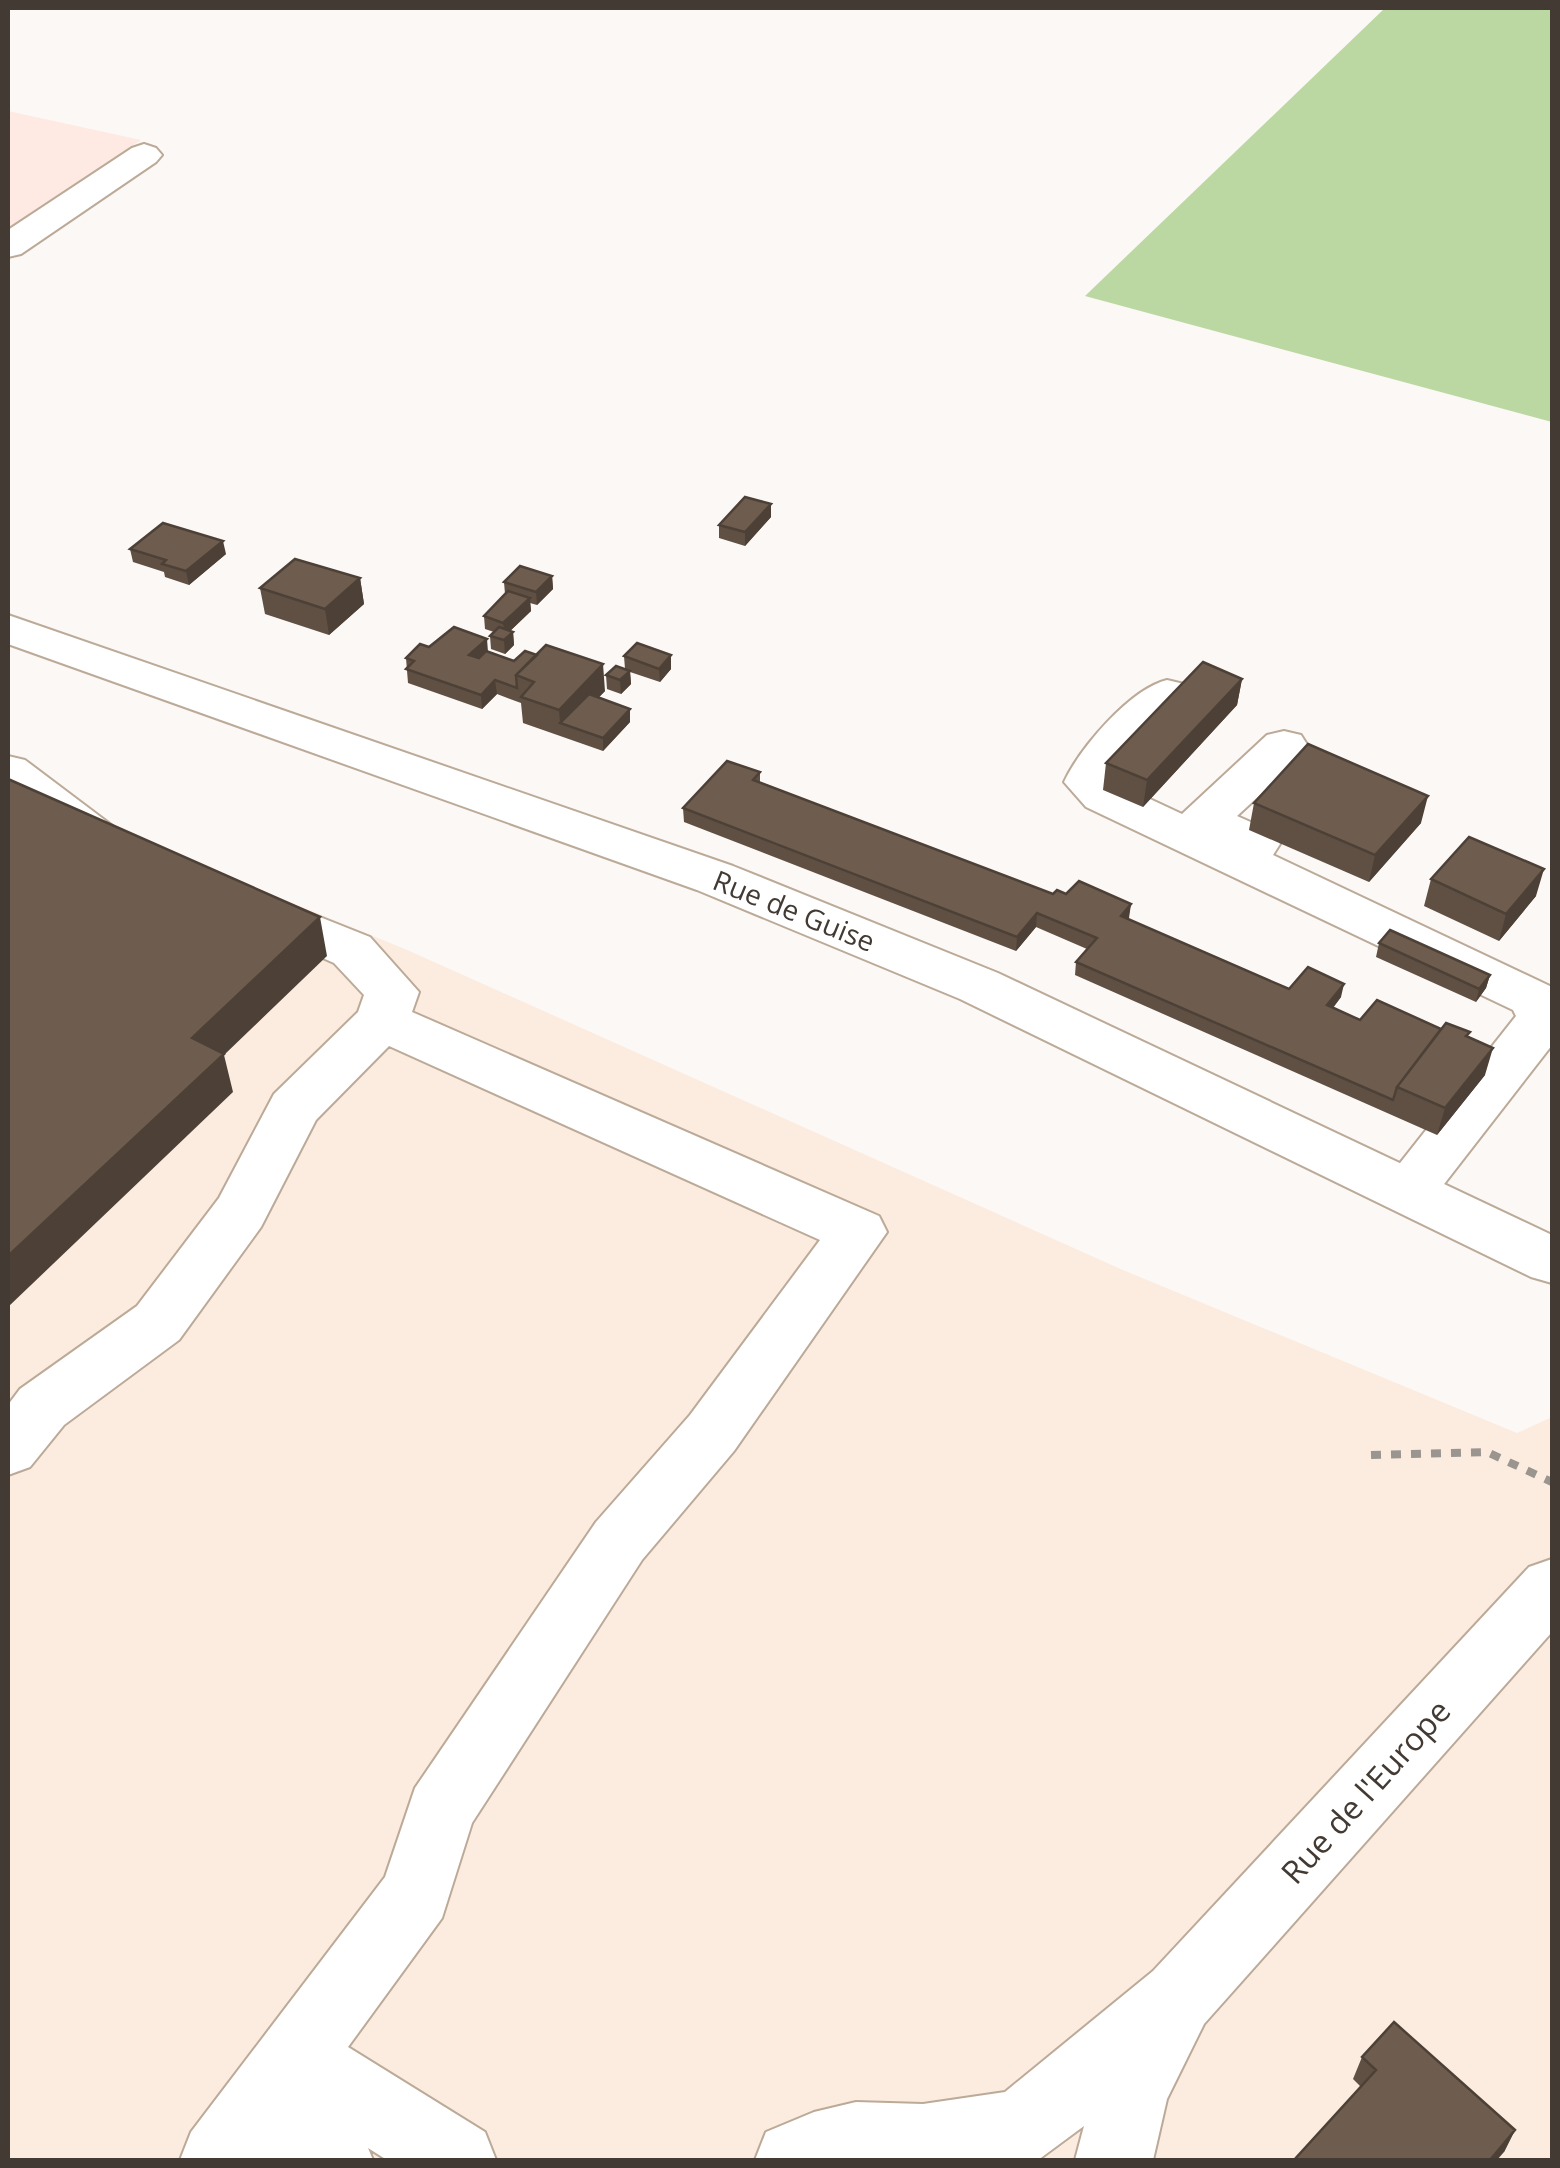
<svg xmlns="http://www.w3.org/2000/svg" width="1560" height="2168" font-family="'Open Sans',sans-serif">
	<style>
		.commercial { fill: #fcece0 }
		.industrial { fill: #feeae3 }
		.green { fill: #bbd8a2 }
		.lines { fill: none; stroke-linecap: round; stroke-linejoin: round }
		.minor-casing { stroke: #bcaa98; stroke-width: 4 }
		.major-casing { stroke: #bcaa98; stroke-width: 4 }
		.path { stroke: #9b9590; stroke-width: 8; stroke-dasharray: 10 10; stroke-linecap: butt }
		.minor { fill: #fff; fill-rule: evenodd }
		.major { fill: #fff; fill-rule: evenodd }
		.wall { fill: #5f5043 }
		.shaded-wall { fill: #4d4137 }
		.building { fill: #6e5d4e; stroke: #4d4137; stroke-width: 2.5 }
		.labels { text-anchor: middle; stroke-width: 10; stroke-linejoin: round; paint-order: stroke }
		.street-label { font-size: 28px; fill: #423a33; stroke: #fff }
		.near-street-label { font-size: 32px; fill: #423a33; stroke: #fff }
	</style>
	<rect width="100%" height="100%" fill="#fcf8f5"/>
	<!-- commercial -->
	<path class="commercial" d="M8,787L405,949L1123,1270L1517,1433L1552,1417V2160H8Z"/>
	<!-- industrial -->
	<path class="industrial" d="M8,111L141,140L8,228Z"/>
	<!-- green -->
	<path class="green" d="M1385,8H1552V422L1085,296Z"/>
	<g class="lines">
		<!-- minor casing -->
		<g class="minor-casing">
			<path id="minor" d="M144,144L156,148L162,155L156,162L21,254L8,257V230L132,148Z
				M1167,680L1184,684L1190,694L1119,768L1114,779L1120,785L1182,814L1267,735L1284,731L1301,735L1308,746L1301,757L1237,816L1273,832L1280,844L1273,855L1552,987V1045L1427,1206L1407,1212L1387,1206L1378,1191L1516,1016L1513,1010L1086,807L1064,782C1080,748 1130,689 1167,680Z
				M8,756L25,760L114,827L121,838L114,849C73,860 38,818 8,795Z
				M257,892L370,937L419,992L412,1012L879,1216L887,1232L734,1451L642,1560L472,1823L442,1918L348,2047L485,2132L496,2160H387L368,2148L373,2160H180L191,2132L385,1877L415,1788L596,1522L690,1415L820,1240L389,1046L316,1120L261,1227L179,1340L64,1425L30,1467L8,1475V1405L20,1389L137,1306L219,1198L274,1094L358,1012L364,995L334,963L239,921L231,909L239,897Z
				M1552,1559V1632L1204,2024L1167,2099L1153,2160H1075L1084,2126L1038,2160H755L766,2132L814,2112L856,2102L923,2104L1005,2092L1153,1971L1529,1567Z"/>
		</g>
		<!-- major casing -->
		<g class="major-casing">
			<path id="major" d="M8,615L733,866L998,973L1552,1235V1283L1531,1277L960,999L697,890L8,644Z"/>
		</g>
		<!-- path -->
		<path class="path" d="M1371,1455L1487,1452L1552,1482"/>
		<!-- minor -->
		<use href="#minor" class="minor"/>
		<!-- major -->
		<use href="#major" class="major"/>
	</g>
	<!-- wall -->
	<path class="wall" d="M771,504V517L745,546L719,538V525Z
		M130,549L226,554L189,585L165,577L164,572L133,562Z
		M552,576L553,589L537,605L530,603L531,611L510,631L513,632L514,645L505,654L491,649L490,636L494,632L485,629L484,616L505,594L504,582Z
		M360,578L364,604L329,635L265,614L260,588Z
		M429,647L488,652L605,691L598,698L630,722L603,751L523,723L521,703L497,694L482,709L408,683L406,658Z
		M671,655V669L660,682L630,672L631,684L621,694L607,689L606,675L625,669L624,656Z
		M1242,679L1237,705L1143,807L1103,790L1106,763Z
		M760,772V782L1053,894H1066L1131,904L1128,919L1289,989L1341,997L1333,1008L1360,1020L1441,1029L1468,1037L1485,1075L1437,1135L1075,975L1076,962L1087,949L1036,927L1016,951L684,822L683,808Z
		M1254,803L1421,823L1369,882L1249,830Z
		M1431,879L1536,896L1499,941L1424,906Z
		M1379,943L1490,975L1486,988L1476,1002L1376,957Z
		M1362,2057L1515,2130L1504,2152L1361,2087L1353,2079Z"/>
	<!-- shaded-wall -->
	<path class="shaded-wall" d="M771,504V517L745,546V532Z
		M223,541L226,554L189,585L186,571Z
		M552,576L553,589L537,605L536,592Z
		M360,578L364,604L329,635L325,609Z
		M530,598L531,611L505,636L503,623Z
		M513,632L514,645L505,654L504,640Z
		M487,639L488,652L471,669L469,655Z
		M671,655V669L660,682L659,669Z
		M603,664L605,691L570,727L560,723L559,710Z
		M630,671L631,684L621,694L620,680Z
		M1242,679L1237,705L1143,807L1147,780Z
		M495,680L497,694L482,709L481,695Z
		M630,709V722L603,751V738Z
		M1428,796L1421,823L1369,882L1375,855Z
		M1544,869L1536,896L1499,941L1506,914Z
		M1131,904L1129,918L1120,930L1121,916Z
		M1037,913L1036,927L1016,951L1017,937Z
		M320,917L327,956L224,1055L233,1092L8,1307V1256L192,1038Z
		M1490,975L1486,988L1476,1002L1479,989Z
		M1344,984L1341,997L1324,1019L1327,1005Z
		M1493,1048L1485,1075L1437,1135L1445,1108Z
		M1515,2130L1504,2152L1497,2160H1490Z"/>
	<!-- building -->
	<path class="building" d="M745,497L771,504L745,532L719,525Z
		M163,523L223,541L186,571L162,564L166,560L130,549Z
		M295,559L360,578L325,609L260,588Z
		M520,566L552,576L536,592L504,582Z
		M508,591L530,598L503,623L484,616Z
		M454,627L487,639L469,655L479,658L486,651L514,661L525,651L537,655L516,675L517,688L495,680L481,695L406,669L414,661L406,658L420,644L429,647Z
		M499,627L513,632L504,640L490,636Z
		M637,643L671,655L659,669L624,656Z
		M546,645L603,664L559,710L521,697L534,682L516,675Z
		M1203,662L1242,679L1147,780L1106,763Z
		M616,666L630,671L620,680L606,675Z
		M589,694L630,709L603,738L560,723Z
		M1308,744L1428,796L1375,855L1254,803Z
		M727,761L760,772L753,780L1053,894L1057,890L1066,894L1079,881L1131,904L1121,916L1289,989L1308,967L1344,984L1327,1005L1360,1020L1377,1000L1441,1029L1397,1087L1393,1100L1076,962L1097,938L1037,913L1017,937L683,808Z
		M8,779L320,917L192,1038L224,1054L8,1256Z
		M1469,837L1544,869L1506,914L1431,879Z
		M1390,930L1490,975L1479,989L1379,943Z
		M1446,1023L1470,1032L1466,1036L1493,1048L1445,1108L1397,1087Z
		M1394,2022L1515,2130L1490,2160H1294L1376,2070L1362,2057Z"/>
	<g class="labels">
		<!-- street labels -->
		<g class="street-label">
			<text transform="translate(794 911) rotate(22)" y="10">Rue de Guise</text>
		</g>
		<!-- near-street labels -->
		<g class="near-street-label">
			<text transform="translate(1366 1792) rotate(-48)" y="11">Rue de l'Europe</text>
		</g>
	</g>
	<!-- border -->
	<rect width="1560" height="2168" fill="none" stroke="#423a33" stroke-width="20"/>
</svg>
